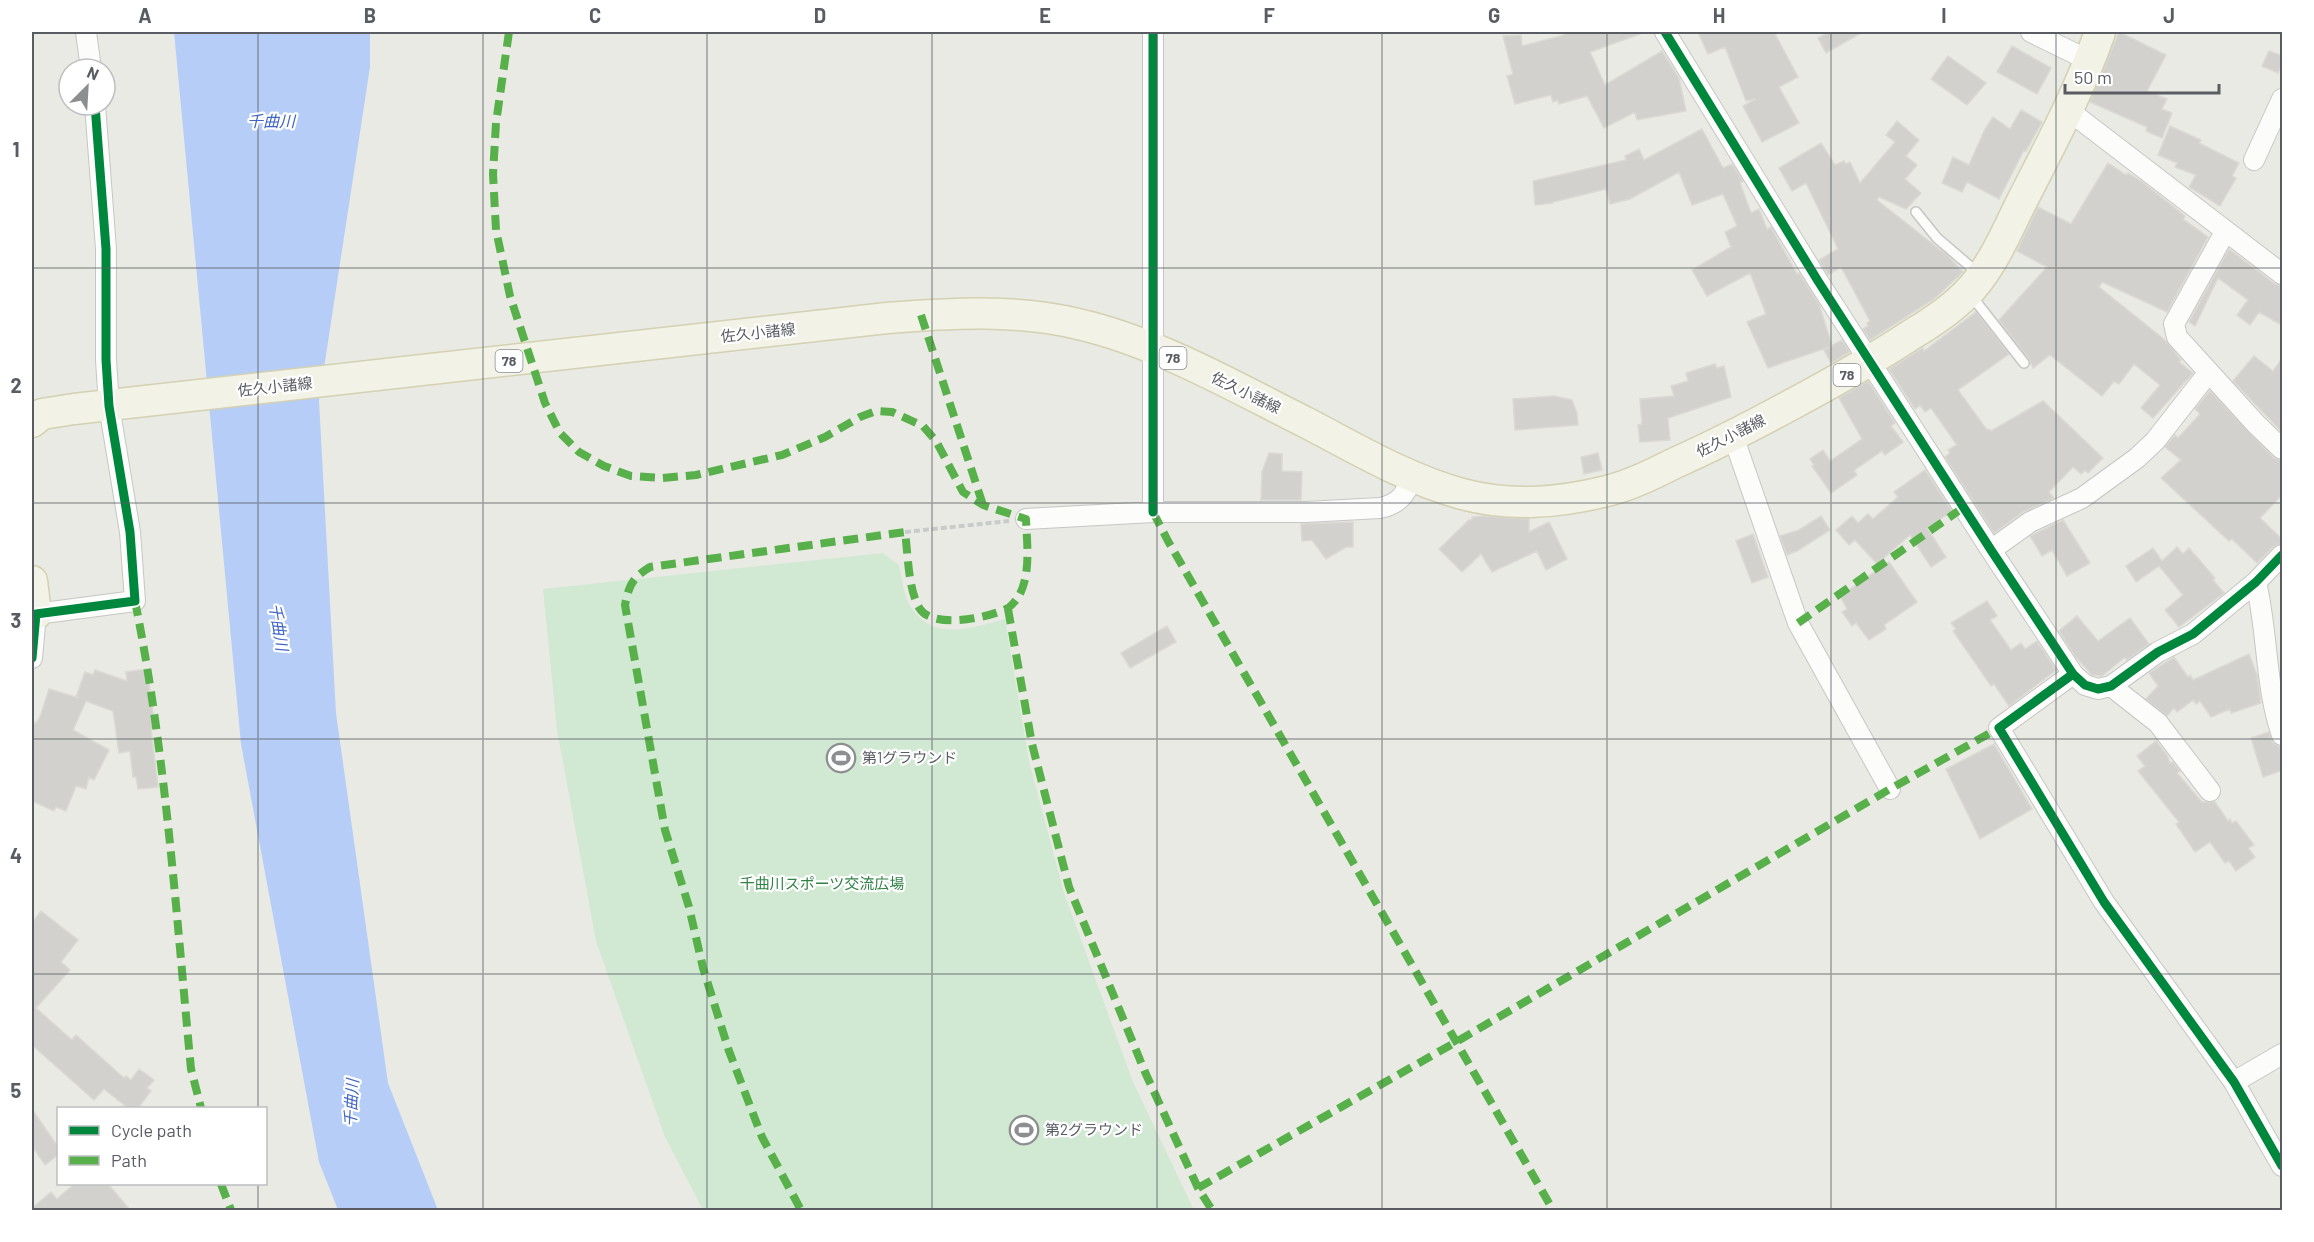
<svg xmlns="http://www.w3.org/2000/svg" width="2314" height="1242" font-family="Barlow,'Noto Sans JP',sans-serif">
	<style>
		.green { fill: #d1e8d3 }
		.water { fill: #b6cef7 }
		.building { fill: #d2d1ce; stroke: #dad9d3; stroke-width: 1.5 }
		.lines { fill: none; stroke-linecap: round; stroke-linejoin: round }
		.service-casing { stroke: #c6c6c6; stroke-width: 12 }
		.minor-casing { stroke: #c6c6c6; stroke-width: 22 }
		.primary-casing { stroke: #d3d1b1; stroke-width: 33 }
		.path { stroke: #c7ccca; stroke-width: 4; stroke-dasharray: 6 3; stroke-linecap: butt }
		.service { stroke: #fcfcfb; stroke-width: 9 }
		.minor { stroke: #fcfcfb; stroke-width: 20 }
		.primary { stroke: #f2f2e7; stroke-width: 30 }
		.quiet { stroke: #58b04a; stroke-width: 8; stroke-dasharray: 15 8; stroke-linecap: butt }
		.cycleway-casing { stroke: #fff; stroke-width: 13 }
		.cycleway { stroke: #00873e; stroke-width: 9 }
		.grid { fill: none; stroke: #5a5c63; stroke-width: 1.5; stroke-opacity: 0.55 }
		.labels { text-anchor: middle; stroke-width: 4.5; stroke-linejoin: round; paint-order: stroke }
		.shield { fill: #fff; stroke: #8c8d92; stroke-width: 1.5 }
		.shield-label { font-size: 14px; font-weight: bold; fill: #5a5c63 }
		.street-label { font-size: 15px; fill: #5a5c63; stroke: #fff }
		.poi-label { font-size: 15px; fill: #5a5c63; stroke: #fff; text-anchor: start }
		.park-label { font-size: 15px; fill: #318245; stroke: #fff }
		.water-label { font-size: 16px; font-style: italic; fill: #3f65c5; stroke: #fff }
		.neatline { fill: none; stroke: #5a5c63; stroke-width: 2 }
		.grid-label { font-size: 20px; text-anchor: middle; font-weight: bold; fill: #5a5c63 }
	</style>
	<rect width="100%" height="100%" fill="#eaeae4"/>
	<!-- green -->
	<path class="green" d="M883,553L899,565C902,576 903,592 908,602C930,643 968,629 1005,619L1029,761L1064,893L1133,1082L1194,1210H703L665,1137L596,941L557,730L543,589Z"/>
	<!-- water -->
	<path class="water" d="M174,32H370V67L319,401L336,713L388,1083L438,1210H338L319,1162L241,744Z"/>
	<!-- building -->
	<path class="building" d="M1563,32H1640V34L1590,52L1605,85L1662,51L1679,78L1686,111L1637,120L1635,112L1604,128L1587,96L1559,104L1558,100L1553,102L1551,95L1515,104L1507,76L1513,74L1503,36L1521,35L1522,46L1564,35Z
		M1698,32H1774L1798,77L1779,87L1799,123L1762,142L1743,106L1756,99L1746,101L1725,47L1708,54Z
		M1829,32H1863L1826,53L1818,38Z
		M2119,32L2166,55L2147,91L2167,99L2162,109L2172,113L2162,138L2146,131L2147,127L2090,102Z
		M2012,46L2051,68L2037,94L1997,72Z
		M2269,51L2283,56V63L2278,73L2262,66Z
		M1948,56L1986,83L1967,105L1931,79Z
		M2021,110L2042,122L2026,151L2024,150L1999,199L1967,182L1962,192L1942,183L1953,157L1969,165L1985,129L1993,117L2010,129Z
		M1897,121L1919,140L1906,156L1917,165L1905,179L1921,193L1906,209L1879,197L1877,200L1948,256L1963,272L1934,299L1870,340L1863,329L1868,326L1867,323L1870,321L1841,267L1828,275L1819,260L1838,249L1806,183L1792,191L1779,168L1821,143L1835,165L1844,161L1846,164L1850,162L1860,183L1895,142L1886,135Z
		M2170,126L2201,140L2199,143L2239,163L2232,176L2236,178L2220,206L2189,187L2196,175L2175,167L2177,163L2158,155Z
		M1702,129L1723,168L1732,164L1743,181L1740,183L1751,213L1759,209L1767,229L1771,227L1797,274L1799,273L1819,304L1832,346L1768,368L1747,322L1766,314L1750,273L1707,296L1692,270L1731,247L1725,232L1737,226L1723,194L1692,205L1679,172L1630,199L1610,204L1606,189L1553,202V203L1535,205L1533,181L1626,160L1625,156L1639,149L1644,160Z
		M2108,163L2126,175L2128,173L2141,181L2185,216L2183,219L2208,237L2167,312L2102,282L2099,287L2165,340L2181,360L2179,362L2193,373L2153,418L2141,408L2160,385L2134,364L2119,384L2114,381L2102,396L2050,355L2033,368L2029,359L1999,320L2047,267L2017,251L2038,207L2071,224Z
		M2229,249L2275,284L2283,286V326L2259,312L2250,325L2237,315L2248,300L2218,278L2195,326L2189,322Z
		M1976,312L2009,354L1958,390L1987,430L1989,429L1991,431L2043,401L2103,458L2088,473L2085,470L2081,474L2073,467L2049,492L2054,498L2023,512L1994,533L1945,457L1950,453L1948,450L1957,445L1931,408L1925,412L1920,405L1915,409L1889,369L1923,348L1924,351Z
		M1842,340L1850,352L1831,363L1824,350Z
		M2254,356L2273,371L2283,357V433L2233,381Z
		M1715,364L1717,368L1724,366L1731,397L1668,418L1670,440L1640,442L1638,425L1642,424L1640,399L1674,396L1671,386L1688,381L1686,373Z
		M1868,381L1895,423L1891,426L1903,442L1885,455L1882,451L1856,469L1854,471L1857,475L1831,493L1812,466L1814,465L1810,459L1823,450L1830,461L1862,439L1839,398Z
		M2210,391L2274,458L2283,461V494L2260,518L2283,540V543L2273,547L2257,563L2232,539L2229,541L2161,478L2181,460L2165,447L2175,435L2178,438L2200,414L2195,409Z
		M1554,396L1572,400L1577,413L1578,425L1515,430L1513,399Z
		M1269,453L1282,454V471L1302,472L1301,500H1261L1262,472Z
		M1598,453L1602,470L1584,474L1581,457Z
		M1925,470L1952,511L1927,528L1946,557L1931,567L1910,535L1877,564L1855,540L1849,545L1836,530L1852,516L1858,523L1868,514L1873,519L1898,497L1894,492Z
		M1485,516L1529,519V532L1549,522L1567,559L1546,570L1537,551L1492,572L1481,554L1462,572L1439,549L1469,520H1472V517Z
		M1821,516L1830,530L1797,551L1787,555L1780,536L1799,530Z
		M2063,520L2090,563L2067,576L2052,550L2042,556L2030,536Z
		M1353,522V547H1346L1326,559L1312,540L1302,541L1301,524Z
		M1753,534L1768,577L1752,583L1736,541Z
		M2177,547L2183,554L2189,548L2215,578L2213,580L2224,593L2179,627L2165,610L2183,595L2159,566L2136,582L2126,566L2153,548L2162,561Z
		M1889,562L1917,602L1884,625L1886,629L1869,640L1856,623L1852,626L1842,612L1847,609L1840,596Z
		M1987,601L1997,616L1990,620L2011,650L2021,643L2025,649L2037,641L2056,670L2009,706L1994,684L1991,686L1953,631L1956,629L1951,623Z
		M2077,616L2098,641L2130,618L2149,644L2127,660L2125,657L2102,676L2092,675L2075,656L2059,631Z
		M1167,626L1176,642L1130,668L1121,653Z
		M2249,654L2257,675L2261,703L2231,713L2230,709L2211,717L2200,701L2196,704L2193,700L2177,712L2174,708L2167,716L2146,699L2158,686L2149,673L2174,657L2188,677L2190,675L2193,680Z
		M147,669L155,728L151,729L158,787L138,789L136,777H133L130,751L119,753L113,711L86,701L73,730L109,750L94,780L89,777L86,789L76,786L66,811L56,807L54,811L32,801V730L34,722L36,723L40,717L49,689L79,698L76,697L85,672L93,675L95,670L127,681L126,672Z
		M2269,732L2273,743L2280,747L2283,770L2263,777L2251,738Z
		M2156,741L2167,755L2170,763L2173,762L2180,771L2177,773L2202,802H2215L2228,821L2230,819L2232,823L2236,821L2254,845L2248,848L2255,857L2236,871L2229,861L2225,863L2210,842L2195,852L2176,824L2179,822L2138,771L2145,766L2137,756Z
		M1994,744L2032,809L1980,839L1946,769Z
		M41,911L78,940L61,962L70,970L36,1008L72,1040L76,1035L124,1078L126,1076L131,1080L139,1069L154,1080L147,1088L151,1091L138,1108H128L104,1089L94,1100L32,1045V923Z
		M32,1109L58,1147V1155L45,1165L32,1146Z
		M74,1184H108L130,1210H32V1208L51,1192L57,1199Z"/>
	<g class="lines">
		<!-- service casing -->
		<g class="service-casing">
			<path id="service" d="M1916,212L1937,238L1979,274
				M1970,294L2024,363"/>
		</g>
		<!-- minor casing -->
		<g class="minor-casing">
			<path id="minor" d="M86,32L91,69
				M1153,32V512
				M1665,32L1818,281L1991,550L2073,674L2085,685L2098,689L2111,686L2158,652L2193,634L2256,582L2282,555
				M2031,32L2090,61
				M2068,110L2282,274
				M2254,160L2282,99
				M2225,232L2174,324L2177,337L2256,424L2282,449
				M1733,436L1798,623L1890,789
				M1026,519L1153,512H1306L1380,508C1400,504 1405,494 1414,476
				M1991,550L2030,522L2082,498L2137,458L2155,441L2209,372
				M2256,582C2268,633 2265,686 2282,735
				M32,658L36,614L135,601L130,532L109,406L106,360V249L95,105
				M2073,674L1999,728L2104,902L2234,1082L2282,1166
				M2111,686L2158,723L2210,791
				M2234,1082L2282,1054"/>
		</g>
		<!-- primary casing -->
		<g class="primary-casing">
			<path id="primary" d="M32,422L42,414L74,409L887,318C951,313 1016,309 1078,324C1157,342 1235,387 1307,423C1357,449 1407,479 1462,494C1511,507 1558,503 1607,491C1631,485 1653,474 1675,463C1713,446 1750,427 1787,407C1830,384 1873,360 1914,333C1936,320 1955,307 1972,288C1994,263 2008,229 2023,199C2051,144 2080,90 2100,32
				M32,581L36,614H32"/>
		</g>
		<!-- path -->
		<path class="path" d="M905,532L1009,521"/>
		<!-- service -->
		<use href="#service" class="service"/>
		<!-- minor -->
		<use href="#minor" class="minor"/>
		<!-- primary -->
		<use href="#primary" class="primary"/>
		<!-- quiet -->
		<path class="quiet" d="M509,32L496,123L493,174L496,230L510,296L545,403L560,433L579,452L604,466L631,476L662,478L696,475L782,455L825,437L860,417L876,411L892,412L923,426L936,441L963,492L983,505L1026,519C1027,545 1031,573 1019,596C1016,600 1011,607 1006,609C987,618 933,629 920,609C908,591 908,553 905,532L650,567C632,578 629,585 625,605L665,830L689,907L703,968L729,1051L762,1137L801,1210
			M921,315L983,505
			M1153,512L1168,541L1553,1210
			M135,601C166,755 176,913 191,1069L201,1108
			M1008,609L1032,744L1069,887L1145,1072L1198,1188L1212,1210
			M1798,623L1964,507
			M221,1184L231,1210
			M1198,1188L1456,1042L1890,789L1999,728"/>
		<!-- cycleway casing -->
		<g class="cycleway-casing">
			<path id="cycleway" d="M1153,32V512
				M1665,32L1818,281L1991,550L2073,674L2085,685L2098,689L2111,686L2158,652L2193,634L2256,582L2282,555
				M32,658L36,614L135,601L130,532L109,406L106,360V249L95,105
				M2073,674L1999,728L2104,902L2234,1082L2282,1166"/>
		</g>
		<!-- cycleway -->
		<use href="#cycleway" class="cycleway"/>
	</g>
	<!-- grid -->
	<path class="grid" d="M258,32V1108M483,32V1210M707,32V1210M932,32V1210M1157,32V1210M1382,32V1210M1607,32V1210M1831,32V1210M2056,32V1210M32,268H2282M32,503H2282M32,739H2282M32,974H2282M258,1184V1210"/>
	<!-- icons -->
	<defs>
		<g id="stadium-ring" transform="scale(1.5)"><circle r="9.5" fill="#fff" stroke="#8c8e90" stroke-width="1.5"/><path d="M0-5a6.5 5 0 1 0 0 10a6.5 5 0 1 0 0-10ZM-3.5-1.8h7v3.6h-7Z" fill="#8c8e90"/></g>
	</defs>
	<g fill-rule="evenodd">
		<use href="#stadium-ring" x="841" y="758"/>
		<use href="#stadium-ring" x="1024" y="1130"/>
	</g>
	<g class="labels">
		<!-- shield labels -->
		<g class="shield">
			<rect x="1159.5" y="347" width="27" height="22" rx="4.5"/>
			<rect x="495.5" y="350" width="27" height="22" rx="4.5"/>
			<rect x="1833.5" y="364" width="27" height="22" rx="4.5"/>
		</g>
		<g class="shield-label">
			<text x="1173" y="363">78</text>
			<text x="509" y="366">78</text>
			<text x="1847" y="380">78</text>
		</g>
		<!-- street labels -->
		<g class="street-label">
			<text transform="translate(758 333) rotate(-6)" y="5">佐久小諸線</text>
			<text transform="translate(275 387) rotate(-6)" y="5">佐久小諸線</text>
			<text transform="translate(1246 393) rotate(26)" y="5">佐久小諸線</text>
			<text transform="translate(1731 436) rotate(-27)" y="5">佐久小諸線</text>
		</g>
		<!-- poi labels -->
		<g class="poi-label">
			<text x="862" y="763">第1グラウンド</text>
			<text x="1045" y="1135">第2グラウンド</text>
		</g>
		<!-- park labels -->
		<g class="park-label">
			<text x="822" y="889">千曲川スポーツ交流広場</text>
		</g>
		<!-- water labels -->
		<g class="water-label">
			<text x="271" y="127">千曲川</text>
			<text transform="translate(279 627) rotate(81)" y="6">千曲川</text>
			<text transform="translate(351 1103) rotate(-87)" y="6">千曲川</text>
		</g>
	</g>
	<!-- border -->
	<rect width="2314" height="1242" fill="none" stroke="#ffffff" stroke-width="66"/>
	<!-- legend -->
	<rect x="57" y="1107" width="210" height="78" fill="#ffffff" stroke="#bdbec1" stroke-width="1.5"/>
	<rect x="69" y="1126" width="30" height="9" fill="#00873e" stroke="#bdbec1" stroke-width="1.5"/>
	<text x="111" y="1137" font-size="18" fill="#5a5c63">Cycle path</text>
	<rect x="69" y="1156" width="30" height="9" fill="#58b04a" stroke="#bdbec1" stroke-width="1.5"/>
	<text x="111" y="1167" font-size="18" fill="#5a5c63">Path</text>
	<!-- north arrow -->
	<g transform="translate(87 87) rotate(24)"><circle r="28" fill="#ffffff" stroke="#bdbec1" stroke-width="1.5"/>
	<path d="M0-4.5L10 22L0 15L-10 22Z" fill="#8c8e90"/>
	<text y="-9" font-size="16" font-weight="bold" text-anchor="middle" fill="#5a5c63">N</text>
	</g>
	<!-- scale -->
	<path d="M2065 84v9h154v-9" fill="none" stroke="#5a5c63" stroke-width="3"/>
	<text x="2074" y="84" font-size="18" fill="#5a5c63" stroke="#ffffff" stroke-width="4.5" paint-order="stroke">50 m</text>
	<rect x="33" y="33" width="2248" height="1176" class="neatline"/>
	<g class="grid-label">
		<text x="145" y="23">A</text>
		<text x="370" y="23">B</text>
		<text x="595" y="23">C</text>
		<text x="820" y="23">D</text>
		<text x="1045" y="23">E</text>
		<text x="1269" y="23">F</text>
		<text x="1494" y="23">G</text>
		<text x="1719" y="23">H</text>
		<text x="1944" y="23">I</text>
		<text x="2169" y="23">J</text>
		<text x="16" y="157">1</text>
		<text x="16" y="393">2</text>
		<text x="16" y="628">3</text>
		<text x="16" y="863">4</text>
		<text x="16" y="1098">5</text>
	</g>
</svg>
